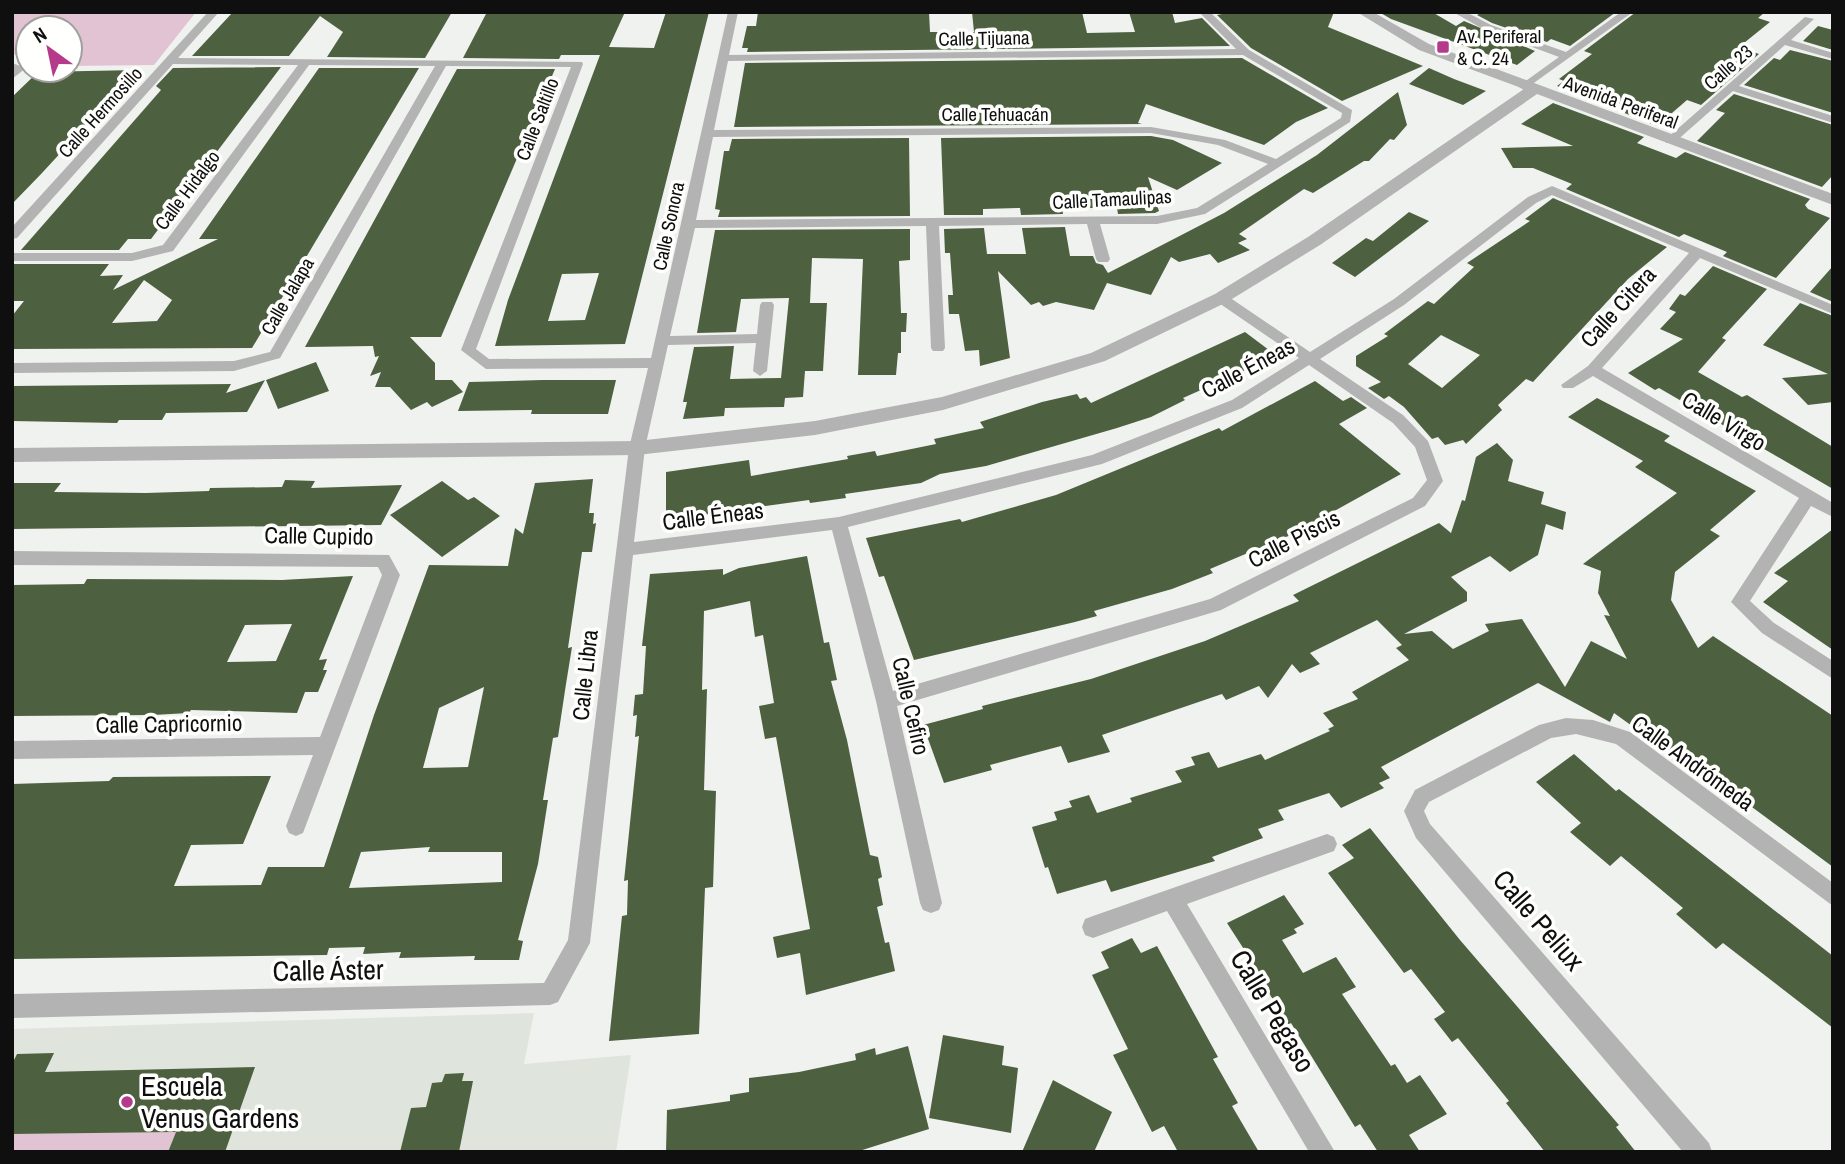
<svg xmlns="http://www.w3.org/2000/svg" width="1845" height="1164" font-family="'Archivo Narrow',sans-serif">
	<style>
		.built { fill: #dfe5dc }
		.green { fill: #e1c3d3 }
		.building { fill: #4d6140; fill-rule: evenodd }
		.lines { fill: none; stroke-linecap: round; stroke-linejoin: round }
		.minor { fill: #b4b3b4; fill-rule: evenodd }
		.tertiary { fill: #b4b3b4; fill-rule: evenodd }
		.poi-dot { fill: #b53a8b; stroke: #fffffe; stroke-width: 2.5 }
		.labels { text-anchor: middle; stroke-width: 7; stroke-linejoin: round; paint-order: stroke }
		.far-poi-label { font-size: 19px; fill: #0e0f0e; stroke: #fffffe; text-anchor: start }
		.far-street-label { font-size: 19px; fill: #0e0f0e; stroke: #fffffe }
		.street-label { font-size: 23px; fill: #0e0f0e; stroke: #fffffe }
		.near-street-label { font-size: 28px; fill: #0e0f0e; stroke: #fffffe }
		.near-poi-label { font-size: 28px; fill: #0e0f0e; stroke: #fffffe; text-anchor: start }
	</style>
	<rect width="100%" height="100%" fill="#f0f2ef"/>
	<!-- built -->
	<path class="built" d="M534,1013L524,1064L631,1055L616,1152H12V1029Z"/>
	<!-- green -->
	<path class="green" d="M12,12H196L154,65L70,66V28H28V65L19,55L12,54Z
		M176,1132L168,1152H12V1134Z"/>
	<!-- building -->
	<path class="building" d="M233,12H452L425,58L327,57L343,32L320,16L289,56H192Z
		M487,12H625L609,47L654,48L666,12H709L625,344L495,346L508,300L600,55H561L559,59L463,58ZM599,273L585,320L548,321L562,274Z
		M758,12H929L930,32H974L972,12H1082L1087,33L1135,32L1129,12H1172L1175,23L1202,18L1230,46L747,52L748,48H742L747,26H756Z
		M1232,12H1334L1328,27L1423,66L1342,101L1251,48L1217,15Z
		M1379,12H1432L1456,26L1464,21L1535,51L1517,65L1391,19Z
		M1483,12H1616L1570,46L1551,39L1547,42L1492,23L1477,15Z
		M1636,12H1765L1758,18L1770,22L1739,47L1759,54L1701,105L1687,100L1657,126L1557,86L1564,81L1559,79L1592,54L1584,51Z
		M1818,26L1833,30V50L1803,41Z
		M1790,50L1833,61V113L1744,85L1774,58L1780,60Z
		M1242,58L1328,108L1296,122L1264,145L1146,104L1138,123L1142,124L734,127L745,63Z
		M281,67L151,239H128L119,250H21L161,90L156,86L173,68Z
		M319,68H419L252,348L12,349V316L24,301H12V264H109L100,276L123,275L113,290L218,239H199ZM144,280L172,300L157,321L112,323Z
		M1429,68L1454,79L1486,91L1463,105L1409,84Z
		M457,69H555L441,337H410L435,363V380H452L463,392L432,407L427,402L411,410L390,387H375L381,372L370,376L379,356L375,357L373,346L305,347Z
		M137,70L42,173L12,204V97L38,72Z
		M1398,92L1407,125L1394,140L1390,139L1369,161H1364L1313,193L1304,189L1239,234L1247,239L1238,243L1250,250L1218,263L1210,254L1179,262L1171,257L1151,295L1107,283L1094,310L1056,302L1043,306L1039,302L1031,305L998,271L1010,358L980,366L979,350L965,351L959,314H949L948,295H953L950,253H945L944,229L984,228L987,254H1026L1022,228L1065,227L1070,256H1093L1096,263L1103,265L1108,273L1224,213L1317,155Z
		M1734,94L1833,125V175L1822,187L1697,141L1725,113L1716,110Z
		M1553,103L1644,137L1637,143L1676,158L1685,152L1810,199L1805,205L1808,209L1830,218L1776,278L1723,256L1727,252L1684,234L1679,237L1566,189L1572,184L1533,168H1513L1501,148L1573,146L1521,124Z
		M1151,136L1173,140L1222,163L1177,190L1148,177L1159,211L1155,213L1118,214L1117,208H1062L1063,214L1021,215L1020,208L983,209V215H944L941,138Z
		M909,138L910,216L718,217L720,210L715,209L724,151H729L732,139Z
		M1553,198L1667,247L1628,279L1533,382L1526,379L1498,405L1502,410L1466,444L1463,440L1445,445L1438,437L1432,439L1404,407L1389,396L1384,399L1368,388L1381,382L1356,366V356L1388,336L1384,334L1428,301L1434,304L1474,267L1467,263L1530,221L1525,219ZM1441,335L1480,355L1442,388L1408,364Z
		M1409,212L1429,221L1355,277L1332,263L1366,238L1373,241Z
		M910,229V260L899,261L901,313H907L906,332H901V353H898L896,375H858L863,259L812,258L810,303H827L823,371H805L803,397L785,398L784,407L725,408L724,416L683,419L687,402H683L694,347L734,346L730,379L781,378L789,298L741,299L736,332L697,333L715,230Z
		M1713,266L1767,289L1722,338L1726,340L1698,372L1742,397L1747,395L1833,447V489L1659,388L1655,390L1628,373L1683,339L1660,329L1676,312L1669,309L1680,294L1685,296Z
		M1833,266V302L1810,292Z
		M1800,303L1833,316V402L1808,405L1782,378L1828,374L1763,345Z
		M1245,332L1277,356L1183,398L1185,400L1151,417L1117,428L986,466L940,474L921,483L845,494L846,498L810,503L809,500L666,520V472L749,460L751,476L848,459L847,456L875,451L877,456L936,444L934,439L984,428L980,422L1042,402L1077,394L1080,399L1086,397L1091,403Z
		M316,362L329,391L278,409L266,380Z
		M265,380L247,412L166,413L162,420H119L117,423L12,421V386L231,384L226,393Z
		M542,380H616L608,414H531L532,410L458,411L469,382Z
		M1315,381L1343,401L1351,397L1367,408L1339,424L1401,474L1293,534L1210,569L1213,573L1172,589L1094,611L1097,616L1075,622L914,660L884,576L879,577L866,538L960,519L962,522L1056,495L1219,428L1222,431Z
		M1597,398L1670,436L1664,441L1756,491L1710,530L1720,536L1675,572L1671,600L1698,648L1713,636L1833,716V867L1714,779L1710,782L1614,713L1610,722L1538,683L1381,767L1390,778L1379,783L1384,788L1341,808L1329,793L1278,810L1284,820L1258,829L1263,838L1212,857L1215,861L1111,892L1106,880L1057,894L1048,867L1045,868L1032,827L1057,820L1054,812L1072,807L1069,801L1089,795L1097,813L1132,802L1130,798L1182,782L1175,771L1195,765L1191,757L1209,752L1218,768L1261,754L1265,760L1330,731L1328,729L1334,726L1323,713L1358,699L1352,692L1409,660L1396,648L1402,645L1377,620L1310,653L1320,664L1300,673L1292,664L1268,698L1259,686L1226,700L1222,694L1102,735L1110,752L1068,763L1061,746L990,765L992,770L944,783L923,725L983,709L982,706L1091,679L1205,641L1299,601L1293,595L1439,523L1451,533L1462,500L1465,501L1476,457L1497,443L1513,460L1508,481L1544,492L1541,504L1566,512L1563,530L1546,524L1538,555L1510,572L1490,556L1451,577L1467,592V601L1404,634L1432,631L1453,649L1489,631L1485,624L1522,619L1565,687L1591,641L1627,659L1604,615L1610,616L1598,593L1601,571L1583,564L1677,493L1635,467L1643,461L1568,417Z
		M593,479L589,513H594L593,524L596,523L592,552H582L568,648L572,647L566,684L558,737L553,738L543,800H548L538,864L518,940L523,941L519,960H474L475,956L399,958L401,952L363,954L365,947L329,948L327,955L12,959V784L109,781L113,777L271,776L243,844L191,845L174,886L261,885L268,867H324L374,715L429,565L508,566L515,528L523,534L535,483ZM484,687L468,767L423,768L439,708ZM430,847L428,852H502V882L349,888L361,852Z
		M285,480L315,481L311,488L402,485L381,525L12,529V483H61L54,492L146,493L209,491L210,488L282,487Z
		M442,481L468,500L474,497L500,516L442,557L390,515Z
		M1833,529V650L1763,602L1788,581L1774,573Z
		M807,556L824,643L829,642L837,680L831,681L847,740L870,855L878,857L882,877L878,879L883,905L877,907L885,943L889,942L895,971L806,995L800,953L777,958L773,937L810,929L776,737L765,739L759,706L774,703L763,635L755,637L750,601L704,611L702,690L707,689L704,790L716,791L713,887L705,888L699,1034L609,1041L622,916L627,915L628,880L624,881L639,736L635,737L637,715L633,716L635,695L643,694L646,646H642L650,574L723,569V575L739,568Z
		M353,576L319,660L327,659L323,670H327L318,692H305L297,713L191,710L189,713L153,715L12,716V585L84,584L87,579L282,580ZM292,624L276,661L227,662L245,625Z
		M1574,754L1616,791L1619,789L1833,956V1028L1723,943L1716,949L1676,914L1683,908L1621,856L1610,866L1570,832L1581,823L1536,782Z
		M1370,828L1460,940L1619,1125L1616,1127L1636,1152H1545L1506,1103L1509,1101L1458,1038L1452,1042L1434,1019L1445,1012L1411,969L1404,973L1328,873L1354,858L1342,845Z
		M1284,895L1304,924L1294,929L1297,933L1282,940L1303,973L1336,957L1356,987L1342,994L1391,1066L1395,1064L1407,1083L1420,1075L1447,1114L1409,1135L1420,1152H1378L1360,1124L1355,1127L1291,1023L1283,1027L1271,1009L1277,1006L1267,990L1269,988L1227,923Z
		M1132,938L1141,953L1157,946L1218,1057L1213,1059L1238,1103L1232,1106L1259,1152H1178L1164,1126L1152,1132L1113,1055L1128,1049L1092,975L1109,968L1101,952Z
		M943,1035L1004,1046L1002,1065L1018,1068L1011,1133L929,1118Z
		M908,1046L929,1129L856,1152H666L667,1110L730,1101V1095L749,1092V1078L799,1072L856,1060L855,1054L875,1048L876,1055Z
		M54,1053L45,1072L255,1067L225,1152H168L176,1132L12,1134V1064L17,1054Z
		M464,1073L462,1081H473L459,1152H400L411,1108L426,1107L432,1083L442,1082L445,1074Z
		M1053,1080L1112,1112L1094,1152H1022Z"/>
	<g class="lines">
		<!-- minor -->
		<path class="minor" d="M208,12H219L178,58L582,62L583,64L476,349L489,359L651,358L728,12H738L729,55L1236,49L1199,12H1210L1249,50L1352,110L1350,122L1205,214L1157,224H1100L1110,259L1108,262H1098L1096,259L1087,224L939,226L945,348L943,351H933L931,348L926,226L695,228L670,336L757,334L760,305L762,302H772L774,305L767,371L760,376L753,371L756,343L668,345L645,448L634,542L839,517L1092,455L1232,400L1299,358L1216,301V295H1226L1310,352L1394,299L1528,197L1552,186L1833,305V314L1700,258L1602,368L1833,503V517L1811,506L1750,601L1774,623L1833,661V679L1762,633L1731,602L1799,498L1593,376L1573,388H1563L1561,385L1588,366L1689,253L1552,195L1536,203L1404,305L1320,359L1403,415L1428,441L1443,481L1425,506L1221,610L897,706L942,903L939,910L931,913L923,910L920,903L876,701L832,530L633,555L590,943L558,1002L550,1005L12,1018V994L544,983L568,940L629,448L648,368L486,369L461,350L571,67L446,66L280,358L234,371L12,373V363L234,361L270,352L435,66L309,65L173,251L132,261H12V253H132L163,245L298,65L173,64L17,238L12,239V227ZM1243,55L1342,113L1341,118L1276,159L1225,140L1151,127L714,130L728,61ZM1151,133L1218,145L1268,164L1197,208L1157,216L696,220L713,137ZM1309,365L1393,423L1415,447L1427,480L1413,498L1210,599L893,691L848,527L1102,464L1242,408Z
			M1453,12H1466L1491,25L1566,52L1621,12H1633L1524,90L1519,87L1520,85L1559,57L1483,29Z
			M1805,17L1814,19L1791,40L1833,53V59L1785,45L1739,86L1833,116V123L1733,91L1674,143H1666V139Z
			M12,63L26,68L12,79Z
			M12,551L389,555L400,575L303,833L296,836L289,833L286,826L313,755L12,759V741L320,737L382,575L378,567L12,565Z
			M1566,718L1593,720L1630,732L1833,883V906L1616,744L1576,734L1551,738L1429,802L1424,811L1430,824L1709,1143L1712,1152H1683L1416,838L1404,811L1415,790L1539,725Z
			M1327,834L1334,837L1337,844L1334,851L1187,904L1335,1152H1309L1167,911L1093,938L1085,935L1082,927L1085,919L1093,916Z"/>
		<!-- tertiary -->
		<path class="tertiary" d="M1357,12H1373L1429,44L1833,194V205L1537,94L1320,245L1227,302L1105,361L943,410L815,435L637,455L12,462V448L637,441L815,421L942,397L1091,353L1215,294L1308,237L1524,89L1419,50Z"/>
	</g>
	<!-- markers -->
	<g class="poi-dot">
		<rect x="1436" y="40" width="14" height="14" rx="3.5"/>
		<circle cx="127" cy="1102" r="7"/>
	</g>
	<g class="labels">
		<!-- far-poi labels -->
		<g class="far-poi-label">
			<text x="1457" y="43">Av. Periferal<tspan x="1457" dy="22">&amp; C. 24</tspan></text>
		</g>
		<!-- far-street labels -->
		<g class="far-street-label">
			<text transform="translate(984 38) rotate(-1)" y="7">Calle Tijuana</text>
			<text transform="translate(1728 67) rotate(-41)" y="7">Calle 23</text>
			<text transform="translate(1621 102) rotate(20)" y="7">Avenida Periferal</text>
			<text transform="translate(100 112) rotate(-48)" y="7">Calle Hermosillo</text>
			<text x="995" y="121">Calle Tehuacán</text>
			<text transform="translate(537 119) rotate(-69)" y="7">Calle Saltillo</text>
			<text transform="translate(187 190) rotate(-53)" y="7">Calle Hidalgo</text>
			<text transform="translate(1112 199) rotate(-3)" y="7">Calle Tamaulipas</text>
			<text transform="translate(668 226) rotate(-78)" y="7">Calle Sonora</text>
			<text transform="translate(287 296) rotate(-60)" y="7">Calle Jalapa</text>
		</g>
		<!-- street labels -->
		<g class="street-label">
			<text transform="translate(1618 307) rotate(-48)" y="8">Calle Citera</text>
			<text transform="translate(1248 368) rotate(-28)" y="8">Calle Éneas</text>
			<text transform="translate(1724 421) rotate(31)" y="8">Calle Virgo</text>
			<text transform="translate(713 516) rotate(-7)" y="8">Calle Éneas</text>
			<text transform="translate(319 536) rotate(1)" y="8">Calle Cupido</text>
			<text transform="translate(1294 539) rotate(-27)" y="8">Calle Piscis</text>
			<text transform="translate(585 675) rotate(-84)" y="8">Calle Libra</text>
			<text transform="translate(911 706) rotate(77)" y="8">Calle Cefiro</text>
			<text transform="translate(169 724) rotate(-1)" y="8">Calle Capricornio</text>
			<text transform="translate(1693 763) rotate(36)" y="8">Calle Andrómeda</text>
		</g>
		<!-- near-street labels -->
		<g class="near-street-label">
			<text transform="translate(1539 920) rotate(49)" y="10">Calle Peliux</text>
			<text transform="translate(328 970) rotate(-1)" y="10">Calle Áster</text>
			<text transform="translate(1273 1011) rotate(59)" y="10">Calle Pegaso</text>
		</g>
		<!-- near-poi labels -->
		<g class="near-poi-label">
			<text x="141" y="1096">Escuela<tspan x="141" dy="32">Venus Gardens</tspan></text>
		</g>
	</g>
	<!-- border -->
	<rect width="1845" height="1164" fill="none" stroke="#0e0f0e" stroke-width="28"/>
	<!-- north arrow -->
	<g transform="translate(49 49) rotate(327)"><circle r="33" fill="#fffffe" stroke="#9f9f9e" stroke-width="2"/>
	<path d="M0-5L12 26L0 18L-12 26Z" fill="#b53a8b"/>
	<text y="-10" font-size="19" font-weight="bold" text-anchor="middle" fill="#0e0f0e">N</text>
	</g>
</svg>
